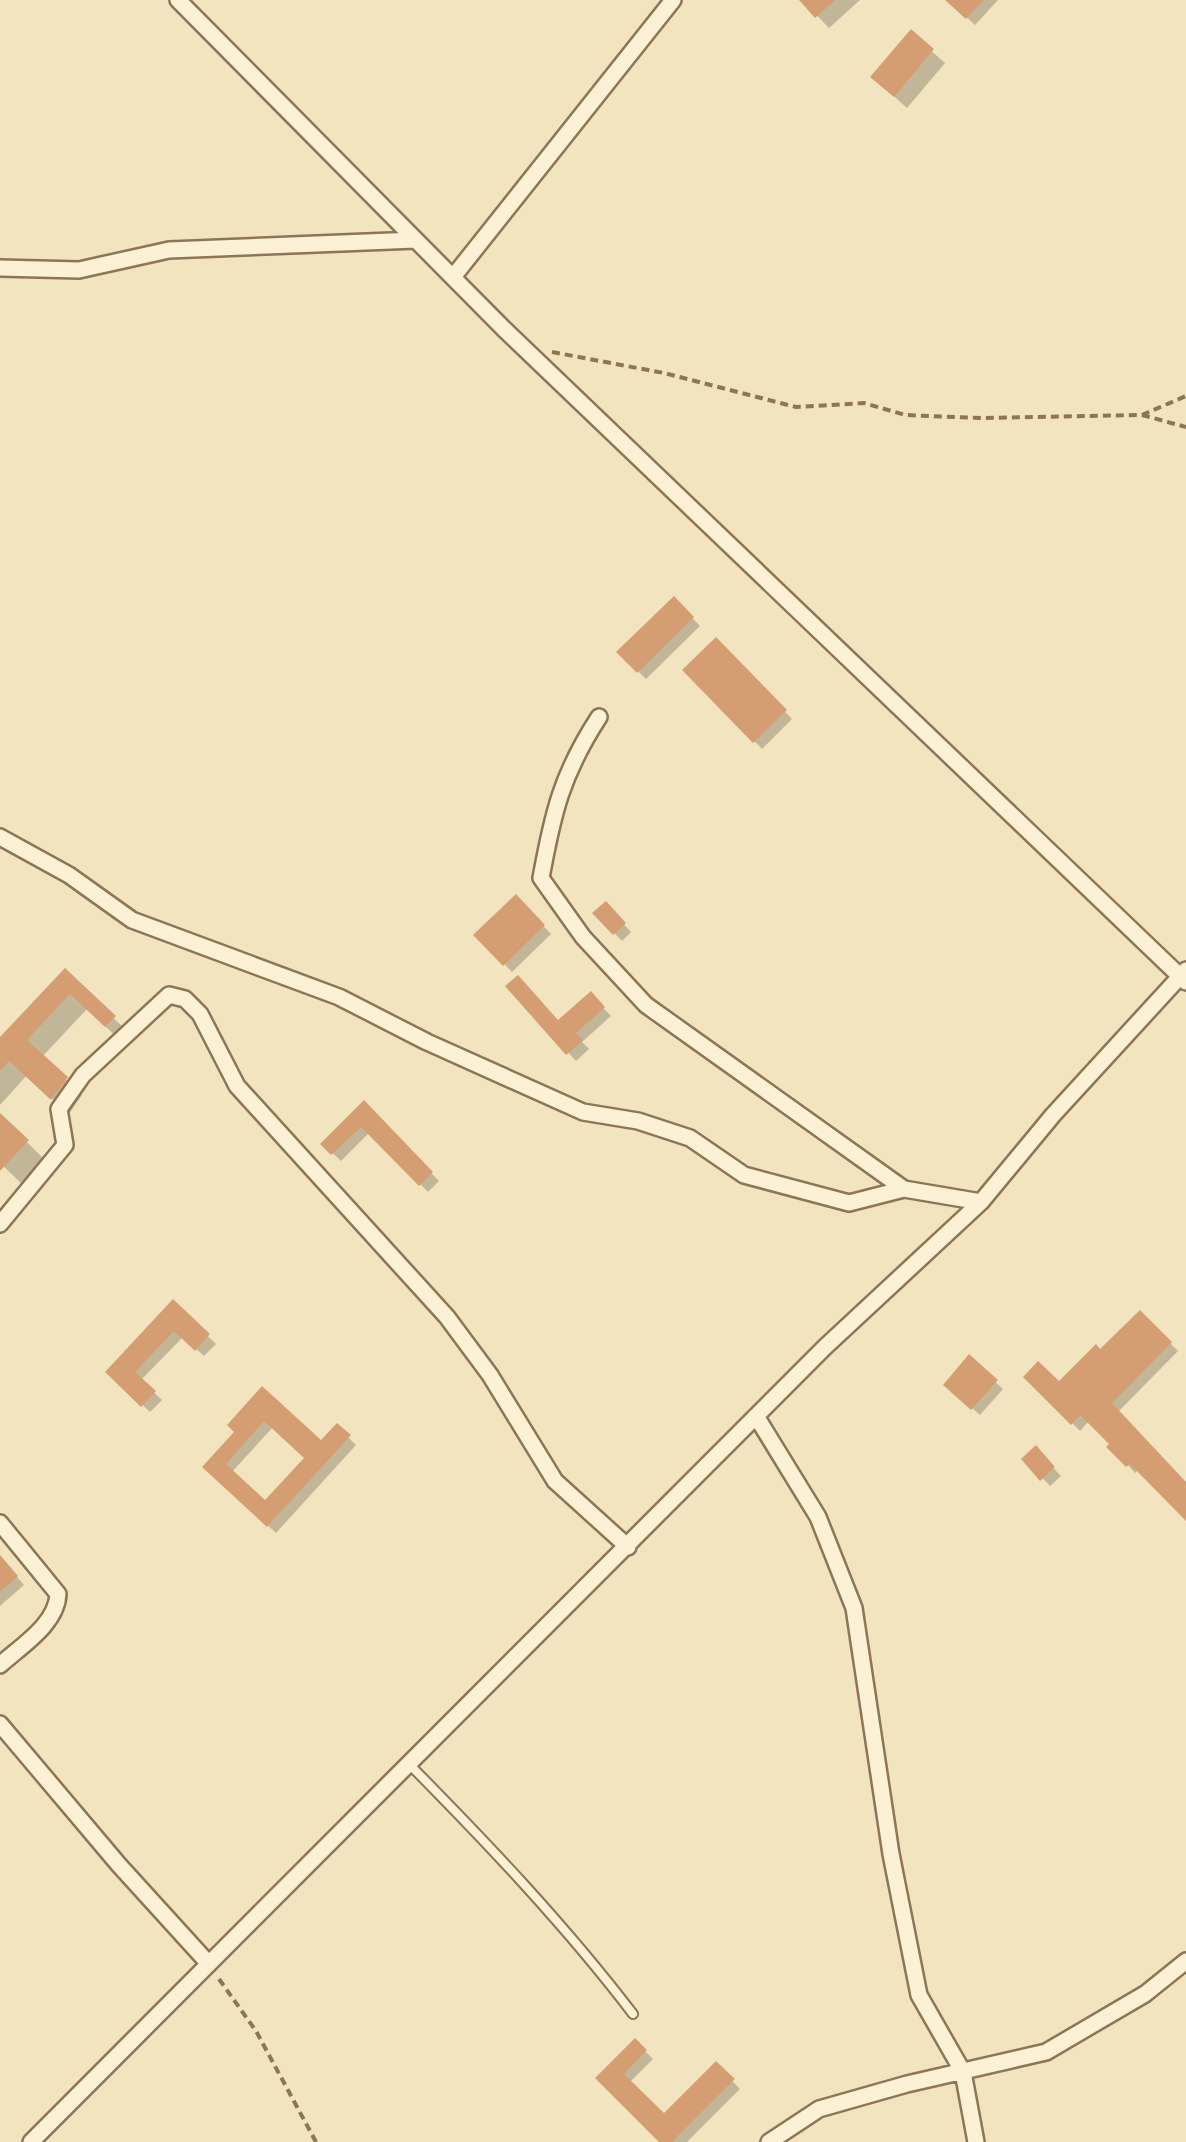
<svg xmlns="http://www.w3.org/2000/svg" width="1186" height="2142" font-family="'Noto Serif',serif">
	<style>
		.shadow { fill: #0003; fill-rule: evenodd }
		.building { fill: #d59d72; fill-rule: evenodd }
		.lines { fill: none; stroke-linecap: round; stroke-linejoin: round }
		.lane-casing { stroke: #8e7556; stroke-width: 12 }
		.street-casing { stroke: #8e7556; stroke-width: 20 }
		.path { stroke: #8e7556; stroke-width: 4; stroke-dasharray: 8 5; stroke-linecap: butt }
		.lane { stroke: #fcf1d4; stroke-width: 8 }
		.street { stroke: #fcf1d4; stroke-width: 15 }
	</style>
	<rect width="100%" height="100%" fill="#f3e4c0"/>
	<!-- shadow -->
	<path class="shadow" d="M802,0H860L829,28Z
		M953,0H998L975,25L951,3Z
		M911,33L945,63L907,108L886,89Z
		M674,599L700,626L646,679L619,652Z
		M716,640L792,719L762,749L686,670Z
		M516,898L551,934L512,972L477,935Z
		M606,905L631,932L622,941L596,914Z
		M65,971L130,1034L122,1042L87,1009L42,1057L82,1095L69,1114L27,1075L0,1105V1041Z
		M509,987L559,1023L591,995L611,1016L582,1042L589,1049L576,1061Z
		M364,1104L439,1181L428,1192L370,1132L341,1161L323,1144Z
		M0,1116L43,1158L21,1183L0,1163Z
		M174,1303L216,1344L204,1356L183,1337L141,1380L162,1400L150,1412L108,1372Z
		M1140,1313L1178,1351L1118,1412L1186,1484V1517L1139,1469L1135,1473L1089,1421L1080,1431L1027,1377L1059,1384L1101,1353Z
		M970,1358L1003,1389L980,1415L946,1385Z
		M262,1389L321,1443L337,1426L356,1445L276,1533L205,1467L237,1432ZM273,1427L307,1458L265,1503L232,1472Z
		M1035,1449L1061,1476L1050,1486L1024,1459Z
		M0,1563L10,1569L24,1585L0,1606Z
		M635,2041L653,2059L629,2083L664,2117L716,2064L740,2089L687,2142H662L598,2078Z"/>
	<!-- building -->
	<path class="building" d="M799,0H835L815,18Z
		M945,0H984L966,19Z
		M911,29L934,49L894,97L870,77Z
		M674,596L694,617L637,673L616,652Z
		M716,637L787,710L753,743L682,670Z
		M516,894L545,925L503,966L473,935Z
		M606,901L626,923L613,935L592,913Z
		M65,968L116,1016L105,1027L70,994L27,1040L68,1077L51,1100L9,1061L0,1071V1037Z
		M518,975L558,1020L591,991L605,1007L576,1033L583,1040L566,1055L505,986Z
		M364,1100L433,1172L419,1186L361,1127L331,1155L320,1144Z
		M0,1113L29,1140L0,1171Z
		M173,1299L210,1334L195,1351L174,1331L135,1372L156,1391L141,1407L105,1372Z
		M1140,1310L1172,1342L1112,1403L1186,1482V1521L1130,1464L1126,1467L1106,1447L1109,1444L1080,1415L1071,1425L1023,1377L1038,1361L1059,1381L1096,1344L1100,1349Z
		M969,1354L998,1380L971,1410L943,1385Z
		M262,1386L321,1440L337,1423L351,1435L267,1527L202,1467L234,1432L227,1425ZM264,1421L304,1458L265,1500L226,1464Z
		M1036,1445L1055,1467L1040,1481L1021,1459Z
		M0,1555L18,1576L0,1592Z
		M635,2038L647,2050L624,2074L664,2113L716,2061L735,2079L672,2142H659L595,2078Z"/>
	<g class="lines">
		<!-- lane casing -->
		<g class="lane-casing">
			<path id="lane" d="M409,1764C488,1844 565,1925 633,2014"/>
		</g>
		<!-- street casing -->
		<g class="street-casing">
			<path id="street" d="M178,0L504,329L1186,982
				M0,268L79,270L169,250L416,240
				M453,277L673,0
				M599,717C562,774 553,812 541,878L583,937L646,1005L904,1189
				M0,837L69,875L132,920L339,997L427,1042L583,1112L638,1121L690,1138L744,1175L849,1203L904,1189L981,1202
				M0,1224L65,1145L59,1109L83,1075L169,995L185,999L200,1014L237,1086L447,1317L490,1375L555,1481L628,1547
				M756,1416L818,1517L854,1608L891,1854L919,1995L963,2072L976,2142
				M0,1523L58,1594C57,1624 21,1646 0,1665
				M0,1724L119,1865L209,1964
				M31,2142L825,1347L981,1202L1053,1115L1186,970
				M769,2142L819,2109L907,2084L1046,2052L1145,1994L1186,1961"/>
		</g>
		<!-- path -->
		<path class="path" d="M552,352L664,373L796,407L864,403L905,415L981,418L1142,415L1186,396
			M1142,415L1186,427
			M219,1979L256,2031L316,2142"/>
		<!-- lane -->
		<use href="#lane" class="lane"/>
		<!-- street -->
		<use href="#street" class="street"/>
	</g>
</svg>
